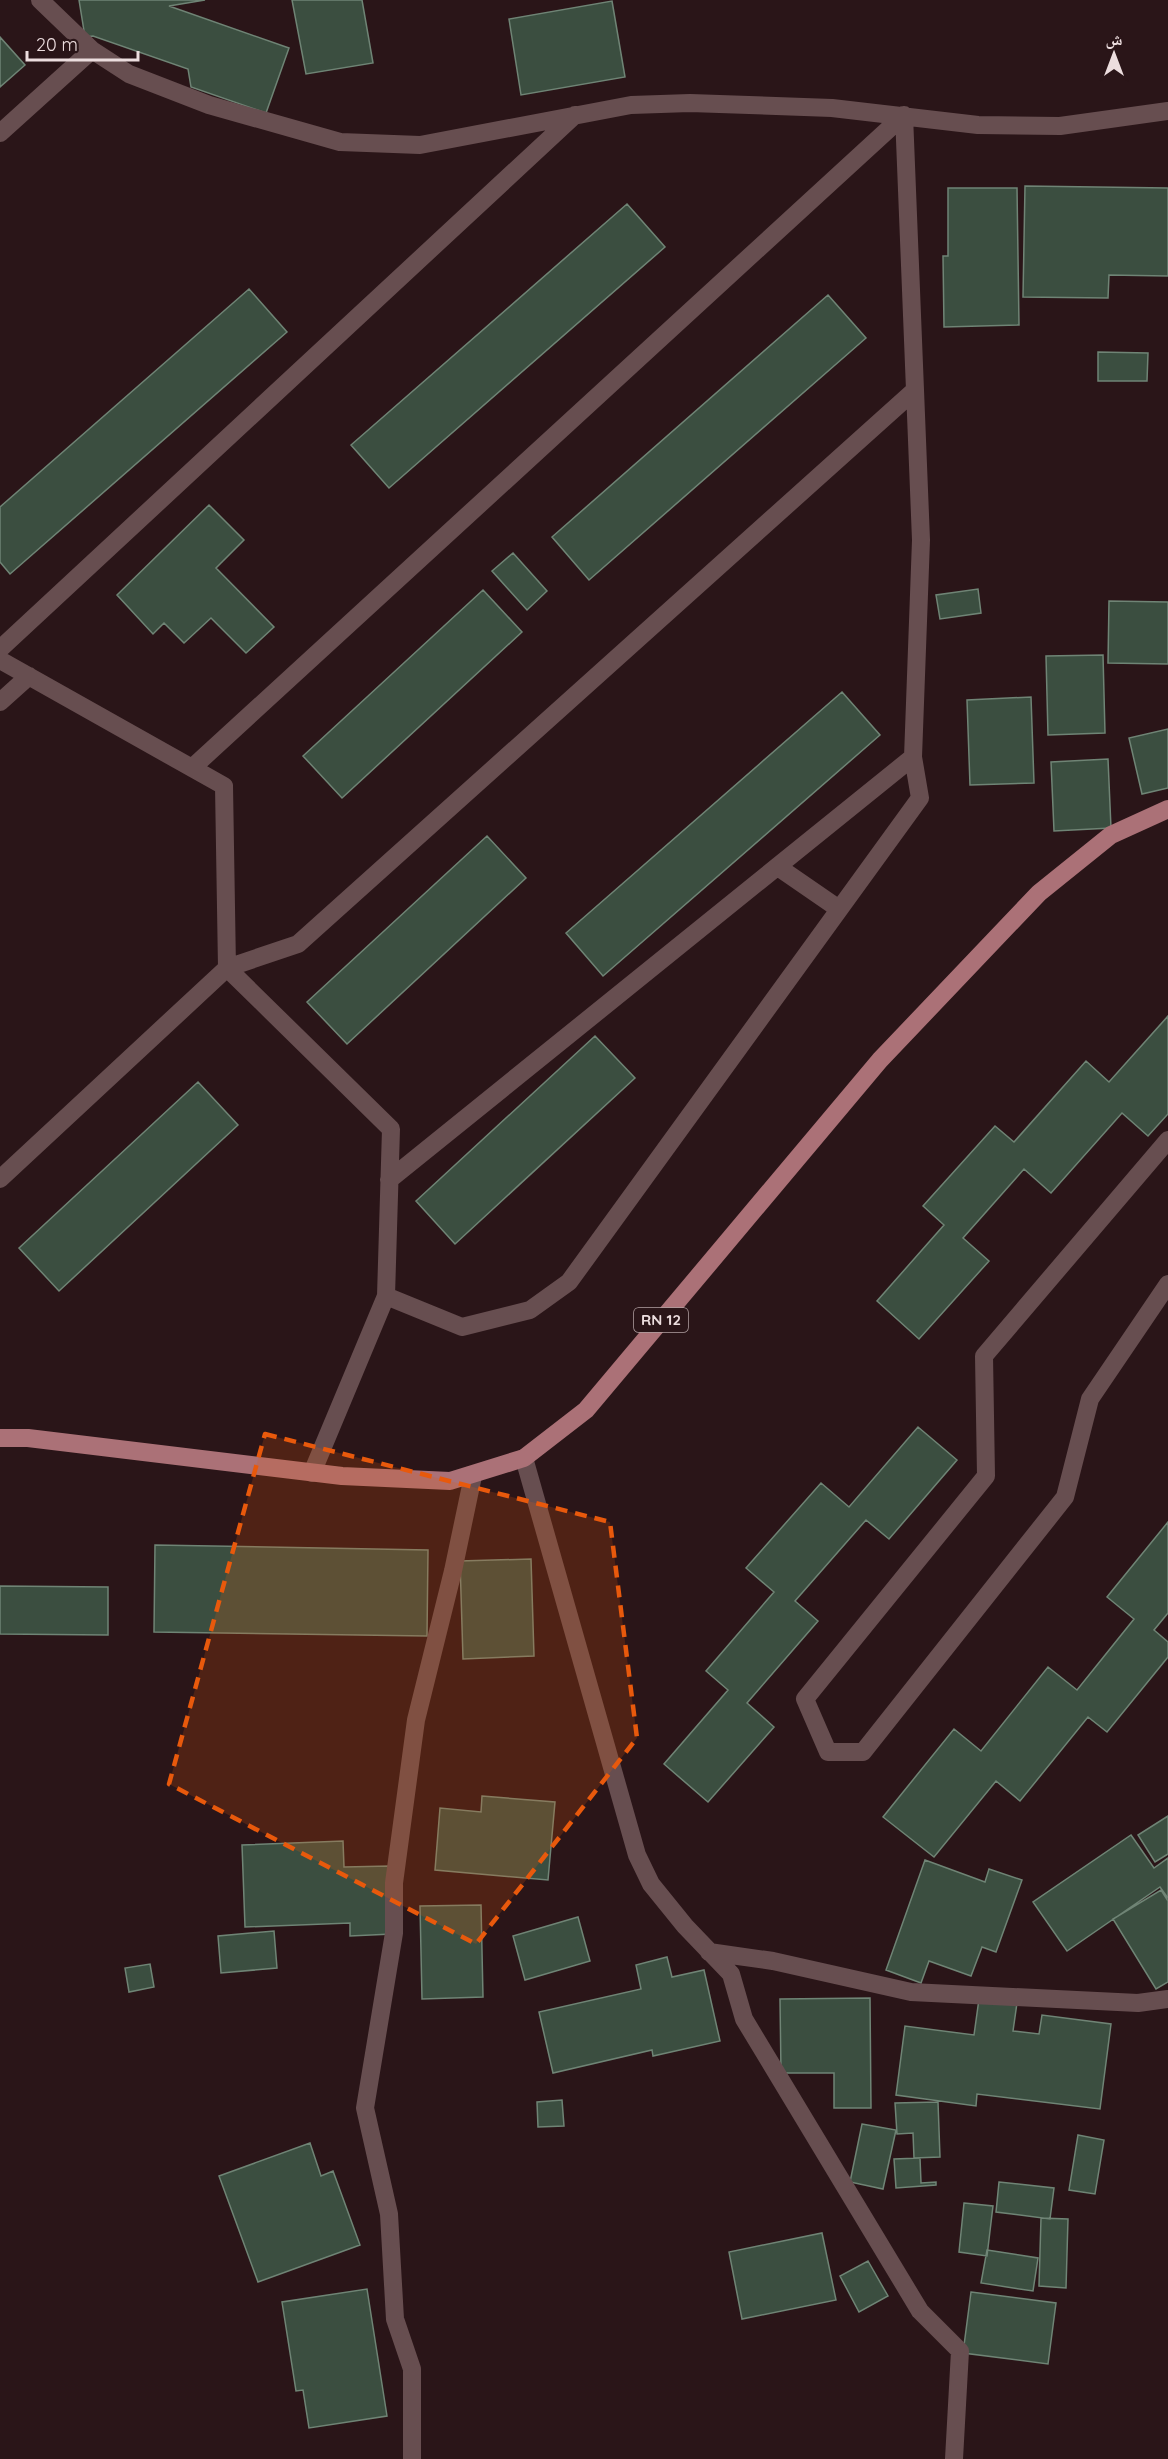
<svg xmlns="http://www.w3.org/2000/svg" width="1168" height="2459" font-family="Quicksand,'Noto Naskh Arabic',sans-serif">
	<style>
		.building { fill: #3b4e40; stroke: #6f8475; stroke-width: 1.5 }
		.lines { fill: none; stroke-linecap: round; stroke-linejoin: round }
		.minor { stroke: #674e50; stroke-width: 18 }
		.major { stroke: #ab7177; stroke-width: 18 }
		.marked { fill: #e8590c; fill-opacity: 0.2; stroke: #e8590c; stroke-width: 4.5; stroke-dasharray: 12 8; stroke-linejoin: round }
		.labels { text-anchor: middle; stroke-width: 6; stroke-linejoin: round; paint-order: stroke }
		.shield { fill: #2a1518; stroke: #b2a1a3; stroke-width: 1.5 }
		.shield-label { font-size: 15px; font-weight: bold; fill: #ecddde }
	</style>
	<rect width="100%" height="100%" fill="#2a1518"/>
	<!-- building -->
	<path class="building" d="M79,0H205L169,6L289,48L266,113L191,87L188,69L93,36L85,37Z
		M292,0H362L373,63L306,74Z
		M612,1L625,77L521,95L509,19Z
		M0,37L25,65L0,87Z
		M1025,186L1168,188V276L1109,275L1108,298L1023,297Z
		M948,188H1017L1019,325L944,327L943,256H948Z
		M627,204L665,247L389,488L351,445Z
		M249,289L287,332L10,574L0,562V507Z
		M828,295L866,338L589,580L552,537Z
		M1098,352L1148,353L1147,381H1098Z
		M209,505L244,540L216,568L274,627L246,653L211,618L184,643L164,623L153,634L117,595Z
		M513,553L547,591L527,610L492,571Z
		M978,589L981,613L940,619L936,595Z
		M483,590L522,632L342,798L303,756Z
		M1109,601L1168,602V664L1108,663Z
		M1103,655L1105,733L1048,735L1046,656Z
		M842,692L880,735L603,976L566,933Z
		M1031,697L1034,783L970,785L967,700Z
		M1168,729V788L1142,794L1129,738Z
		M1108,759L1111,828L1054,831L1051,762Z
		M487,836L526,878L347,1044L307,1002Z
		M1168,1016V1114L1148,1136L1122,1113L1051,1193L1024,1169L963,1238L989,1261L919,1339L877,1301L944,1225L923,1206L995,1126L1014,1142L1086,1061L1109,1082Z
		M595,1036L635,1078L455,1244L416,1201Z
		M198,1082L238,1125L59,1291L19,1248Z
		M918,1427L957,1460L889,1539L866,1520L795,1601L818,1621L747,1703L774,1727L708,1802L664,1764L728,1690L706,1671L774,1592L746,1568L821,1483L849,1507Z
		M1168,1522V1613L1154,1630L1168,1642V1657L1107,1732L1088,1717L1020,1801L996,1781L934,1857L883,1817L954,1729L981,1751L1048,1667L1077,1690L1134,1619L1107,1597Z
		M155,1545L428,1550L427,1636L154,1632Z
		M531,1559L534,1656L463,1659L460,1561Z
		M0,1586L108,1587V1635L0,1634Z
		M482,1796L555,1802L548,1880L435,1870L440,1808L481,1812Z
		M1168,1816V1854L1155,1862L1138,1835Z
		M1131,1835L1154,1868L1168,1858V1898L1160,1887L1067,1951L1033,1902Z
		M343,1841L344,1867L390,1866L392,1934L350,1936V1923L245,1927L242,1845Z
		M925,1860L985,1882L989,1869L1022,1880L996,1952L982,1947L971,1976L929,1961L921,1983L886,1970Z
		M1161,1890L1168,1901V1982L1156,1989L1113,1919Z
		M481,1905L483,1997L422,1999L420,1906Z
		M578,1917L590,1961L525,1980L513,1936Z
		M274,1931L277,1968L221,1973L218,1936Z
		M667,1957L672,1977L704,1970L720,2041L653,2056L652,2050L553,2073L539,2012L641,1989L636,1965Z
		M150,1964L154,1987L129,1992L125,1968Z
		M870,1998L871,2108H834V2073H781L780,1999Z
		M979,1999L1017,2003L1013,2031L1039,2034L1042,2015L1111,2024L1100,2109L977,2094L976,2106L896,2095L905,2026L974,2035Z
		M562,2100L564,2126L538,2127L537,2102Z
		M938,2102L940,2157L914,2158L913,2133L897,2134L895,2103Z
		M862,2124L896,2130L883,2189L850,2182Z
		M1078,2135L1104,2140L1095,2194L1069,2190Z
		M310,2143L321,2176L333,2171L360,2245L258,2282L219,2176Z
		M920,2158L921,2183L936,2182V2185L896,2188L894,2159Z
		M999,2182L1054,2188L1050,2219L996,2212Z
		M964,2203L993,2206L987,2256L959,2252Z
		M1041,2218L1068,2219L1066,2288L1039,2286Z
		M822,2233L836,2300L742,2319L729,2252Z
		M987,2250L1038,2258L1033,2291L981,2283Z
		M868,2261L888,2296L859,2312L840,2276Z
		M367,2289L387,2416L309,2428L303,2390L296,2391L282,2302Z
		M971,2292L1056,2303L1048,2364L963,2353Z"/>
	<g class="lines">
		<!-- minor -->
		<path class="minor" d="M40,0L92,50L129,74L209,105L340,142L420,145L631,105L690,103L832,108L978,125L1060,126L1168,111
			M0,133L92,50
			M0,649L575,115
			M0,660L224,786L227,968L391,1129L386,1296L312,1473
			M0,702L29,676
			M192,768L904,115
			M778,867L839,909
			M1168,1140L984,1356L986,1476L805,1699L828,1752H863L1065,1497L1090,1399L1168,1284
			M0,1179L227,968L298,944L914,391
			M389,1180L913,757L921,540L904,115
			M386,1296L462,1327L530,1310L569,1282L920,798L913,757
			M524,1458L637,1855L651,1884L685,1926L731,1974L744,2019L920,2311L960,2351L954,2459
			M709,1952L773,1961L911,1992L1138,2003L1168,1999
			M412,2459V2369L395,2319L389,2214L365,2108L394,1933V1883L416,1720L453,1571L473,1476"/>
		<!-- major -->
		<path class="major" d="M0,1438H28L342,1476L450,1481L524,1458L586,1410L880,1060L1039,893L1111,835L1168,809"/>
	</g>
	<!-- marked area -->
	<path class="marked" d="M265,1434L610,1522L637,1738L476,1944L169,1784Z"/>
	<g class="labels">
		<!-- shield labels -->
		<rect class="shield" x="634" y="1308" width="54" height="24" rx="4.5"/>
		<g class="shield-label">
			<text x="661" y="1325">RN 12</text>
		</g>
	</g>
	<!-- north arrow -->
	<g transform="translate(1114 54)" stroke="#2a1518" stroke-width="4.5" paint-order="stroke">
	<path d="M0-4.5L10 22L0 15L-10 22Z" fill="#ecddde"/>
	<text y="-9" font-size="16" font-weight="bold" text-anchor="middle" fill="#ecddde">ش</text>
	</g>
	<!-- scale -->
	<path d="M27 51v9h111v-9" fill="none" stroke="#ecddde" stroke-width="3"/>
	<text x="36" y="51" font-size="18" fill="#ecddde" stroke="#2a1518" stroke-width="4.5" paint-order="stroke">20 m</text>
</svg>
